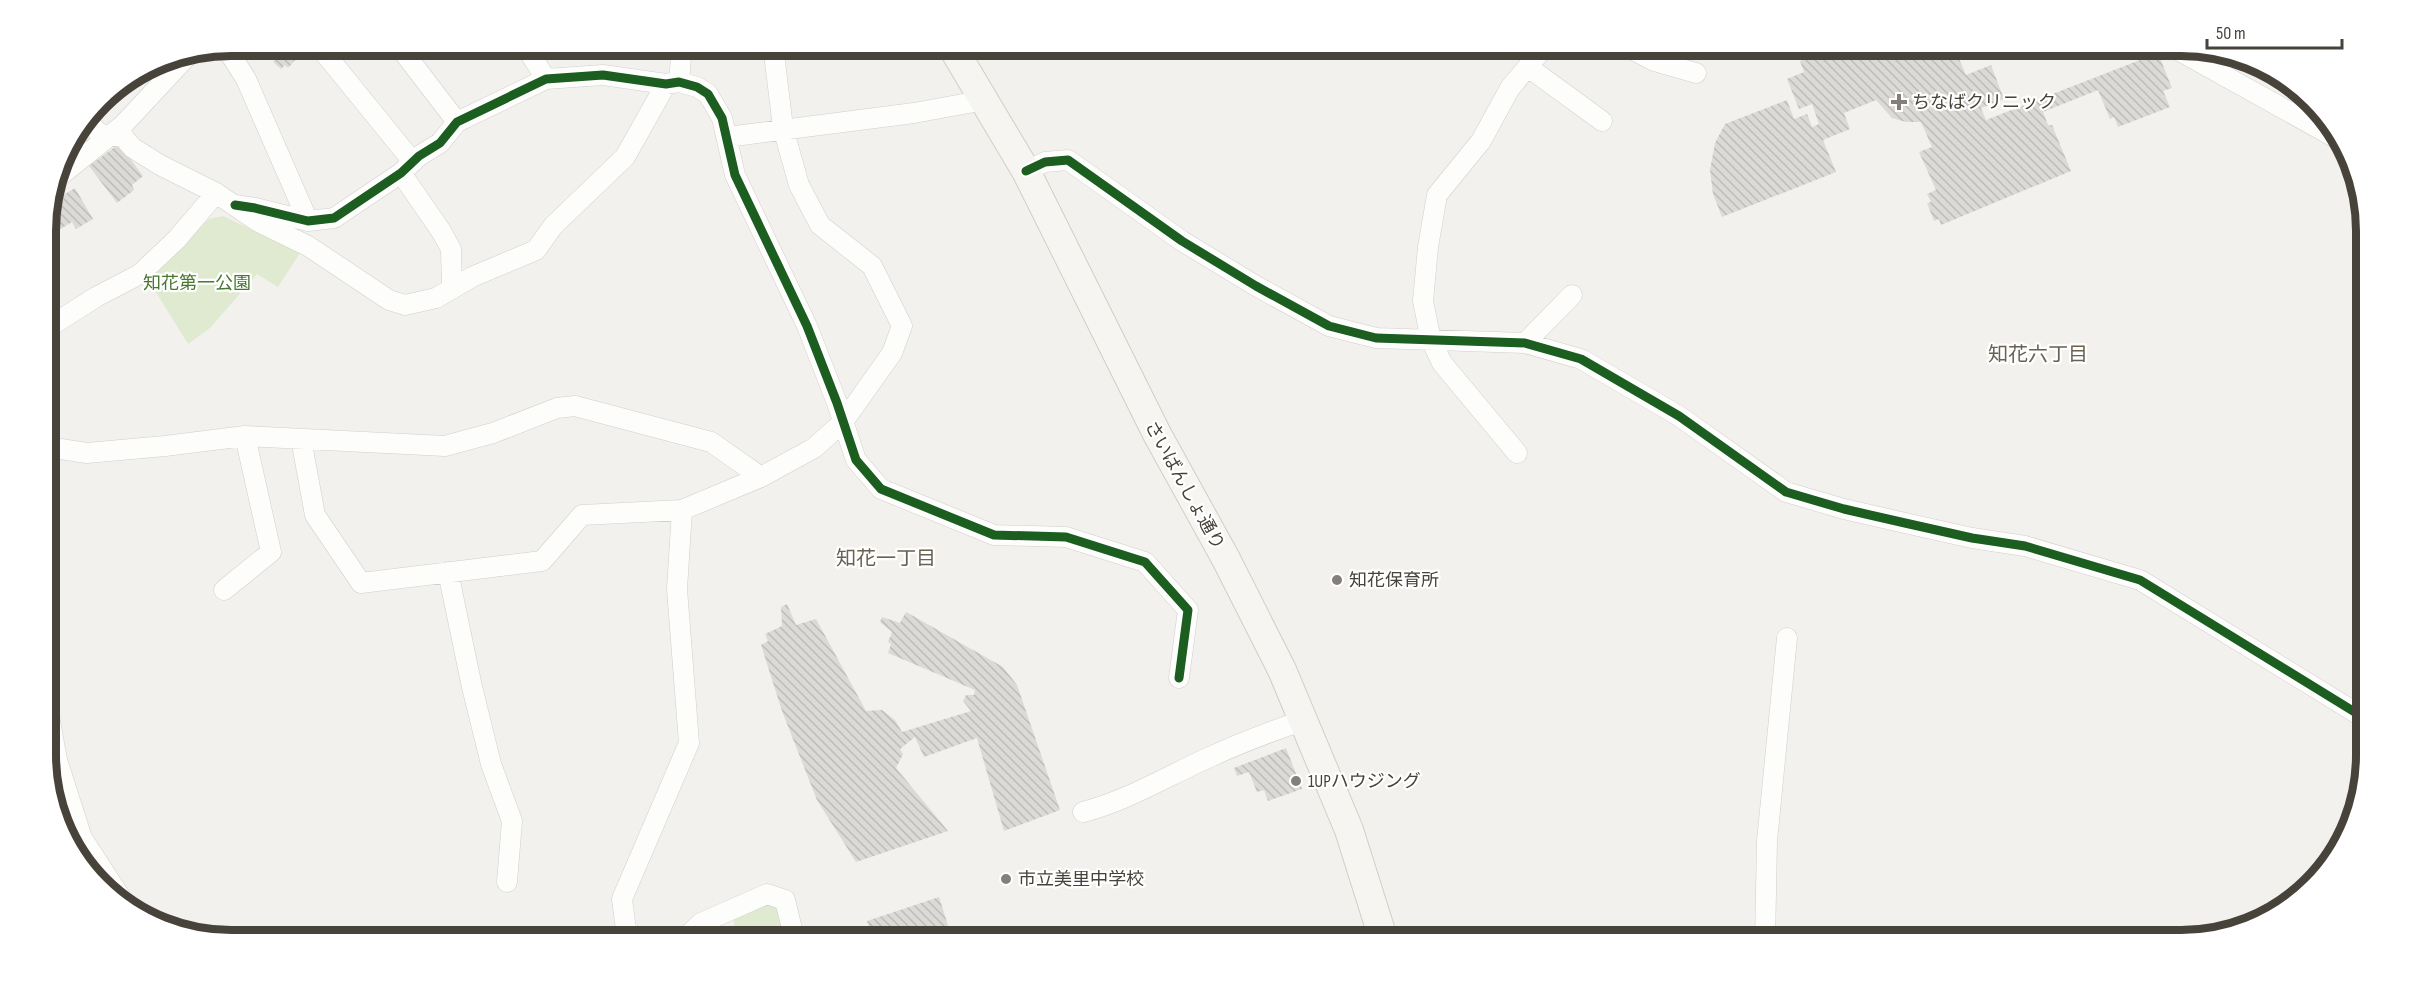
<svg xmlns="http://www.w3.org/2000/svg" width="2411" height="986" font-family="'Sofia Sans Condensed','Noto Sans JP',sans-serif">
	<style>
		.green { fill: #dfead0 }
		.water { fill: #c3daec }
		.building { fill: url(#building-back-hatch) }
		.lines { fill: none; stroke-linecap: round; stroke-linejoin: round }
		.minor-casing { stroke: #d1cfcb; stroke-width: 21 }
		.secondary-casing { stroke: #d1cec5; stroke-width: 30 }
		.minor { stroke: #fdfdfc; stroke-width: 20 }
		.secondary { stroke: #f6f5f1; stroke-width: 28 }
		.cycleway-casing { stroke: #fff; stroke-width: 13 }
		.cycleway { stroke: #1b5e20; stroke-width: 9 }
		.poi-dot { fill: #848079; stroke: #fff; stroke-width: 2 }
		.labels { text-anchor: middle; stroke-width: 4.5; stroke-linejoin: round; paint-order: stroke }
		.poi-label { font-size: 18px; fill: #48433a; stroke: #fff; text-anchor: start }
		.park-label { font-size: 18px; fill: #497631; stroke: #fff }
		.street-label { font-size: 18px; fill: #48433a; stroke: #fff }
		.neighbourhood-label { font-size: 20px; fill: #6a6152; stroke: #fff }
		.rim { fill: none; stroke: #48433a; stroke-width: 8 }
	</style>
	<defs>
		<pattern id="building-back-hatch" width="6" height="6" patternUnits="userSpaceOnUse" patternTransform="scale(1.5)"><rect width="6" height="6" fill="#dcdad6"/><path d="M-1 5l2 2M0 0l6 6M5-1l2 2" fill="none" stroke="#bebcb8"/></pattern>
	</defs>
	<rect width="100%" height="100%" fill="#f3f1ee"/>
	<!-- green -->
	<path class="green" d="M223,216L300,253L278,287L257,274L210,328L188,344L146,276L209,219Z
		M785,900L795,941H738L731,910Z"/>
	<!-- water -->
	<path class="water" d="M859,929L862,941H822Z"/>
	<!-- building -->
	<path class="building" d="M267,45H293L302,53L288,68L285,65L281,69L273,62L278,56Z
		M1825,45H1958L1962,53L1957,54L1966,75L1991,65L2004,99L1981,108L1986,120L2158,53L2172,88L2163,91L2170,107L2118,127L2114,117L2110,119L2098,90L2043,112L2048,125H2052L2071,171L1941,225L1939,219L1934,221L1927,203L1931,202L1927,194L1936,190L1919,152L1932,147L1921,122H1906L1892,118L1876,100L1844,113L1850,129L1823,140L1836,172L1722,217L1713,194L1710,170L1715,143L1725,124L1787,100L1794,119L1807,114L1812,127L1819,124L1812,104L1799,109L1787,79L1804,72L1800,61L1809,58L1807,52Z
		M119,144L143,176L132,185L134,190L117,203L89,166Z
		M75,188L93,219L76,229L72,222L59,230L48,210L50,203Z
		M787,604L796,625L816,619L866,711L882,710L895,720L902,732L971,711L963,701L966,695H974L975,690L888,653L891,644L888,642L892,632L880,622L882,617L900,623L906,612L1003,667L1017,685L1060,810L1004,831L977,738L924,757L915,737L900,749L903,754L896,768L948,831L856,862L817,800L782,711L761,645L768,641L765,634L782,626L781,607Z
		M1286,748L1302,789L1268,801L1264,790L1257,792L1249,772L1237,776L1234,768Z
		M939,897L953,941H874L867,921Z"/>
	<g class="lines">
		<!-- minor casing -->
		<g class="minor-casing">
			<path id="minor" d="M318,45L413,162
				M398,45L457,122
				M522,45L529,52L546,79
				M1624,45L1654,61L1696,73
				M2169,45L2336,138
				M225,46L246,79L308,221
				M1528,67L1602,121
				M679,82L682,45
				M86,120L100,134L123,137L133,148L160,165L216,193L257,221L308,246L389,300L405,305L436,298L472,277L536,250L553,226L625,157L666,84
				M727,137L914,113L985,100
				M1026,171L1045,162L1068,160L1182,241L1256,286L1329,326L1376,338L1525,343L1581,359L1679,416L1786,492L1844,509L1905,523L1972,538L2025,546L2140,580L2366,719
				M401,173L441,231L451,249L452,288
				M56,179L123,125L190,53
				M235,205L255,208L308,221L334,218L401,173L419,156L440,143L457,122L546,79L603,75L666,84L679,82L697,87L708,94L722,118L735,175L807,326L837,403L856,460L881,489L994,535L1066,537L1145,562L1188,610L1179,678
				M46,329L96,297L140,274L177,239L216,193
				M1525,343L1572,295
				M301,439L315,515L361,583L542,561L582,515L682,510
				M47,447L87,453L165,446L245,436L445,446L493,433L557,408L575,406L711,442L761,477
				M1517,453L1442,363L1431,340L1423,301L1428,247L1437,195L1481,141L1510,88L1546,45
				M448,572L472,687L491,764L512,821L507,882
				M224,590L271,552L245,436
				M48,710L57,760L82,838L121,898
				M1083,812C1129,800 1167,776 1210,757C1240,743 1272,731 1304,720
				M641,941L626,930L622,899L689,743L677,589L682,510L761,477L814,448L843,422L892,353L902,326L872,266L820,225L799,185L783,128L773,45
				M682,941L701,923L767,894L785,900L795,941
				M1765,941L1767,841L1787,638"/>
		</g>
		<!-- secondary casing -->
		<g class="secondary-casing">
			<path id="secondary" d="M951,45L1026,171L1157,434L1226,559L1282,670L1349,830L1384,941"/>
		</g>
		<!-- minor -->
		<use href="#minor" class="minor"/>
		<!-- secondary -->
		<use href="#secondary" class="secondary"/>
		<!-- cycleway casing -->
		<g class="cycleway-casing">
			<path id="cycleway" d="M1026,171L1045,162L1068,160L1182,241L1256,286L1329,326L1376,338L1525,343L1581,359L1679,416L1786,492L1844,509L1905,523L1972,538L2025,546L2140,580L2366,719
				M235,205L255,208L308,221L334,218L401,173L419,156L440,143L457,122L546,79L603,75L666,84L679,82L697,87L708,94L722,118L735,175L807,326L837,403L856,460L881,489L994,535L1066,537L1145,562L1188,610L1179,678"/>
		</g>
		<!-- cycleway -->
		<use href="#cycleway" class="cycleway"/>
	</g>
	<!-- markers -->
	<g class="poi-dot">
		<path d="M1896 93h6v6h6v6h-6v6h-6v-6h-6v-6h6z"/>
		<circle cx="1337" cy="580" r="6"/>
		<circle cx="1296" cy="781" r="6"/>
		<circle cx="1006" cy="879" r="6"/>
	</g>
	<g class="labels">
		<!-- poi labels -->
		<g class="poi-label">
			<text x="1912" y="108">ちなばクリニック</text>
			<text x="1349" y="586">知花保育所</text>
			<text x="1308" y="787">1UPハウジング</text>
			<text x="1018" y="885">市立美里中学校</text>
		</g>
		<!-- park labels -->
		<g class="park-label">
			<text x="197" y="289">知花第一公園</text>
		</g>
		<!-- street labels -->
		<g class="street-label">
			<text transform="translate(1185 485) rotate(61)" y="6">さいばんしょ通り</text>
		</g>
		<!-- neighbourhood labels -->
		<g class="neighbourhood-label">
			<text x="2038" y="361">知花六丁目</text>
			<text x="886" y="565">知花一丁目</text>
		</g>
	</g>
	<!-- crop -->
	<path d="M0 0H2411V986H0ZM231 56H2181A175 175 0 0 1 2356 231V755A175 175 0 0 1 2181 930H231A175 175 0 0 1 56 755V231A175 175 0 0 1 231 56Z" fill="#fff" fill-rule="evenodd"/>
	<path class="rim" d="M231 56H2181A175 175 0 0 1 2356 231V755A175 175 0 0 1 2181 930H231A175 175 0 0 1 56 755V231A175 175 0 0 1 231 56Z"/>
	<!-- scale -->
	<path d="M2207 39v9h135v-9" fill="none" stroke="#48433a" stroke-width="3"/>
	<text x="2216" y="39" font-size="18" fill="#48433a" stroke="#ffffff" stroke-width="4.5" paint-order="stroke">50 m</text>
</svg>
